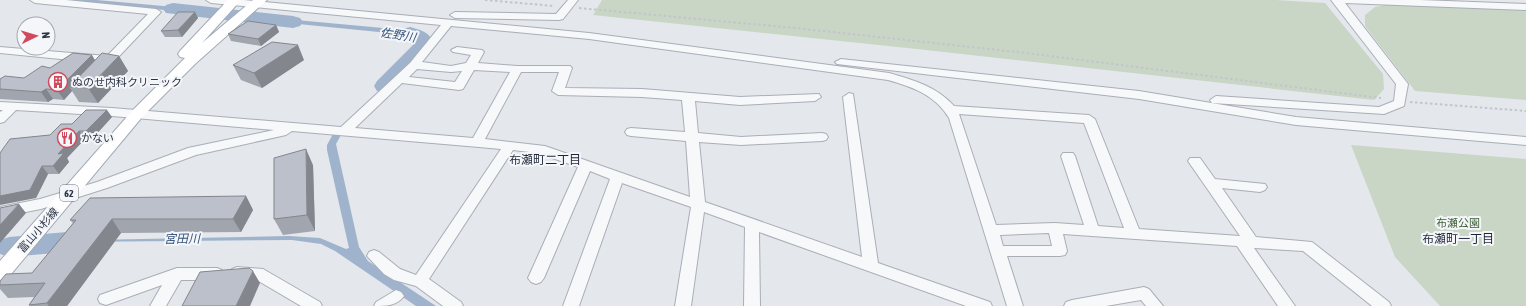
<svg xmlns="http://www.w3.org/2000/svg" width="1526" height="306" font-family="'Asap Condensed','Noto Sans JP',sans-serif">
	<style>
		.green { fill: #c9d6c5 }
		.water { fill: #9fb4cc }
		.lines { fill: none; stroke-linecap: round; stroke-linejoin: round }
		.river { fill: #9fb4cc; fill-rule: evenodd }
		.minor-casing { stroke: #a9aeb7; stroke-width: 2 }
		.major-casing { stroke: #a3abb8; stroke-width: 2 }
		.path { stroke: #c2c5cb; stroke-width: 2; stroke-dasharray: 2.5 2.5; stroke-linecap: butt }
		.minor { fill: #f7f8fa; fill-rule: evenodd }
		.major { fill: #fff; fill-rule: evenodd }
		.wall { fill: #a1a5ae }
		.shaded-wall { fill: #83868d }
		.building { fill: #bbc0ca; stroke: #83868d }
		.labels { text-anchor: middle; stroke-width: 4; stroke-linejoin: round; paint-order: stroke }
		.shield { fill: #f4f6f9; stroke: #676e7b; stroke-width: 1 }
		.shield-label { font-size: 10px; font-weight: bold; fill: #2b3445 }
		.poi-label { font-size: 11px; fill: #2b3445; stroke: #f4f6f9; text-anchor: start }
		.park-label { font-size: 11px; fill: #3f6138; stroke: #f4f6f9 }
		.street-label { font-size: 11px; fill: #2b3445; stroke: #f4f6f9 }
		.water-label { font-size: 12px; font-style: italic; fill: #34527a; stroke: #f4f6f9 }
		.neighbourhood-label { font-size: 12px; fill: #1d2536; stroke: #f4f6f9 }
	</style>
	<rect width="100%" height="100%" fill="#e4e7ec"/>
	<!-- green -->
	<path class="green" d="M602,0H1276L1325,3L1383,74L1384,89L1374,100L926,50L593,15Z
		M1390,4L1526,10V100L1415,91L1365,26V15L1375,7Z
		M1351,145L1526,159V306H1440L1395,257Z"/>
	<!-- water -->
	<path class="water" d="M65,0H97L207,10L204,14Z
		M263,17L416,31L424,35L428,44L420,55H412L419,47C418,39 416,37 409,35L258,20Z
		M333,134L341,135L336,144L359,247L368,261L436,306H416L335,251L321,244L292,240L72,242L91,240L289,236L320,238L346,249L349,248L327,150V145Z"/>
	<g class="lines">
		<!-- river -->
		<path class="river" d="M173,3L293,16L300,18L303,22L300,26L293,28L166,13L163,9L166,5Z
			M410,27C421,30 433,33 433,46L393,91L385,93L377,91L374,86L377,81L413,45L412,40L403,37L400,33L403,29Z
			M90,230L99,233L103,240L99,247L90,250L9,257L0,254V240L9,237Z"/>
		<!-- minor casing -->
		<g class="minor-casing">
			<path id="minor" d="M30,0H66L156,9L161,12L107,69L103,70L97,67L101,63L0,53V47L107,56L148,14L35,3Z
				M206,0H244L589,33L889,73C914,80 937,87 954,106L1089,115L1095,119L1139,229L1240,236L1188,161L1190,158H1200L1215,179L1265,184L1267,187L1265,190L1260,192L1222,188L1256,237L1312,242L1389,302L1391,306H1372L1303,251L1254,248L1295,306H1278L1237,246L1063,234L1067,251L1065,255L1060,256H1007L1023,306H1007L949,118C935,95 913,87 888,80L589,39L451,26L422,62L451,66L466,63L471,55L453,52L451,50L457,47L482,50L484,52L478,63L517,66H570L572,68L565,88L642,89L740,97L819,94L821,97L815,101L740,105L695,101L698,133L741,137L822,133L826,134L828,137L826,140L822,141L741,145L699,142L705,202L862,257L843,97L849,93L853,94L878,263L990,302L992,306H966L759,232L760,306H744L745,227L704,212L691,306H675L691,207L622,183L579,306H563L610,179L590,171L544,278L541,282L536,284L531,282L528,278L578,167L538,153L513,150L429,279L461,302L463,306H443L416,286L394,280L384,274L367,256L369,252L374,250L379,252L400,269L416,275L501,149L479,147L292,131L286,135L196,155L107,188L41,209L0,217V207L40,199L97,182L188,148L274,130L112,116L16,110L4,122L0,123V112L3,110H0V102L112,108L341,127L410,63L441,25L211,3ZM417,69L451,72L462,71L455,82L409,77ZM474,70L510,72L473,138L355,128L402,83L459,90L463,89ZM521,72H559L552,91L558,95L642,97L682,100L685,132L631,128L627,129L625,132L627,135L631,136L686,141L690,197L545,146L485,139ZM959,114L1084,123L1124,228L1098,226L1075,156L1073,153H1063L1061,156L1084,225L1055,223L996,225ZM1049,233L1052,246H1003L1000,235Z
				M568,0H578L563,19L559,20L455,18L450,15L455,12L556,14Z
				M1331,0H1420L1526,4V10L1345,3L1408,84L1404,106L1384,114L1212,103L1210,100L1216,96L1379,107L1394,101L1396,84Z
				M841,59L1139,91L1296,117L1526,137V145L1296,125L1139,99L837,64L835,62Z
				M237,267L263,269L320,302L322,306H301L255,279L232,277L229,273L232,269Z
				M177,268H217L222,270L225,274L222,278L217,280H181L166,306H150L162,285L106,305L100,303L98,299L100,295Z
				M1144,287L1149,289L1163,306H1146L1141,300L1106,306H1064L1066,302L1072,300Z
				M396,290L401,292L404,296C397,306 386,306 374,306L376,302Z"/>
		</g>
		<!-- major casing -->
		<g class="major-casing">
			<path id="major" d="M228,0H241L202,43L253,0H267L195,64L143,116L7,279L0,281V261L133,110L185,58L180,57L178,54L180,51Z"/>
		</g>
		<!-- path -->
		<path class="path" d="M485,0L554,6
			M579,8L795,28L1026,53L1381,98
			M1410,102L1526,111"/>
		<!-- minor -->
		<use href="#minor" class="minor"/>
		<!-- major -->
		<use href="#major" class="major"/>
	</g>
	<!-- wall -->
	<path class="wall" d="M195,12L198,18L182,37H165L161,31Z
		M276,25L279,32L261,46L231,41L228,34Z
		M119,56L128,71L98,103L79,102L72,91L64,100L53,99L48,102L0,99V79L24,78L50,68L95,61Z
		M304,60L262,88L241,80L233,65Z
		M112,117L92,139H85L67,158L69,162L59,174H48L36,198L10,139L50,135L72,124Z
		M313,165L315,231L283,235L274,219Z
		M246,196L253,210L241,232L121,233L67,306H30L29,305L34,297L8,298L0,289V281L32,273L73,223L70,220Z"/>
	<!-- shaded-wall -->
	<path class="shaded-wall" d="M195,12L198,18L182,37L178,30Z
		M276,25L279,32L261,46L258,39Z
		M298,45L304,60L262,88L254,73Z
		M92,55L98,65L69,87L72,91L64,100L57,90Z
		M119,56L128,71L98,103L88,88Z
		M46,89L53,99L48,102L41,92Z
		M107,110L112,117L92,139L86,131Z
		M79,131L85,139L67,158L69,162L59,174L53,166L58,154Z
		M306,149L313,165L315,231L307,215Z
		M42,166L48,174L36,198L0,205V196Z
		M246,196L253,210L241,232L233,219Z
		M19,204L26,213L0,243V225Z
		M112,219L121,233L67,306H49L47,303Z
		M253,271L260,283L250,306H236Z"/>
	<!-- building -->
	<path class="building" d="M178,12H195L178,30L161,31Z
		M248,21L276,25L258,39L228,34Z
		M272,42L298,45L254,73L233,65Z
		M73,53L92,55L57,90L46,89L41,92L0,89V79L5,76L24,78L42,66L50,68Z
		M102,53L119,56L88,88L69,87Z
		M86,110H107L86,131H79L58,154L64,153L53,166H42L30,190L0,196V153L10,139L50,135L61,124H72Z
		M306,149L307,215L274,219V158Z
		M246,196L233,219H112L47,303L29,305L45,283L0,285V281L6,274L32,273L76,220H70L90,198Z
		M19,204L0,225V208Z
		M249,268L253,271L236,306H182L200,272Z"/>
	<!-- icons -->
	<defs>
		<g id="building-ring" transform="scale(1)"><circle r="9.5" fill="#f4f6f9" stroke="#d1495b" stroke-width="1.5"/><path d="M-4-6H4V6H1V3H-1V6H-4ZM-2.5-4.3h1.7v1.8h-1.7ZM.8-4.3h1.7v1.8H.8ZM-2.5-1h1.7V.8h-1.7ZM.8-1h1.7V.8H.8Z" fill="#d1495b"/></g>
		<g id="restaurant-ring" transform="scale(1)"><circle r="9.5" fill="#f4f6f9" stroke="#d1495b" stroke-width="1.5"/><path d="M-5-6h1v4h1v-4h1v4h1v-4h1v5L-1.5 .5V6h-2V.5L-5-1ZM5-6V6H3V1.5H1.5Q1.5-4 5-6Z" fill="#d1495b"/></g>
	</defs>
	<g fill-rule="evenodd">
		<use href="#building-ring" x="58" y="82"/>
		<use href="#restaurant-ring" x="67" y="138"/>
	</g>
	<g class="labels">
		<!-- shield labels -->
		<rect class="shield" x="60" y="185" width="18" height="16" rx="3"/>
		<g class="shield-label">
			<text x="69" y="197">62</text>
		</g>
		<!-- poi labels -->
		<g class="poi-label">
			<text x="72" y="86">ぬのせ内科クリニック</text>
			<text x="81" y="142">かない</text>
		</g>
		<!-- park labels -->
		<g class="park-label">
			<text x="1458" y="227">布瀬公園</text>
		</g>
		<!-- street labels -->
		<g class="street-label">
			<text transform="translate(38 230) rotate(-49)" y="4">富山小杉線</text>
		</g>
		<!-- water labels -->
		<g class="water-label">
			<text transform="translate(398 35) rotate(9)" y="4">佐野川</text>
			<text transform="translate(182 239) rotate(-1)" y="4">宮田川</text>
		</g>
		<!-- neighbourhood labels -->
		<g class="neighbourhood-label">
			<text x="545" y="164">布瀬町二丁目</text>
			<text x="1458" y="243">布瀬町一丁目</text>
		</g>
	</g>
	<!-- north arrow -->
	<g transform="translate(36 36) rotate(85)"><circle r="19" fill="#f4f6f9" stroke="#a4a8b1"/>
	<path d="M0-3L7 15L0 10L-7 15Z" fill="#d1495b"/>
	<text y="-6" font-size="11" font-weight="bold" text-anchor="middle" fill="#2b3445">N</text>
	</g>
</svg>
